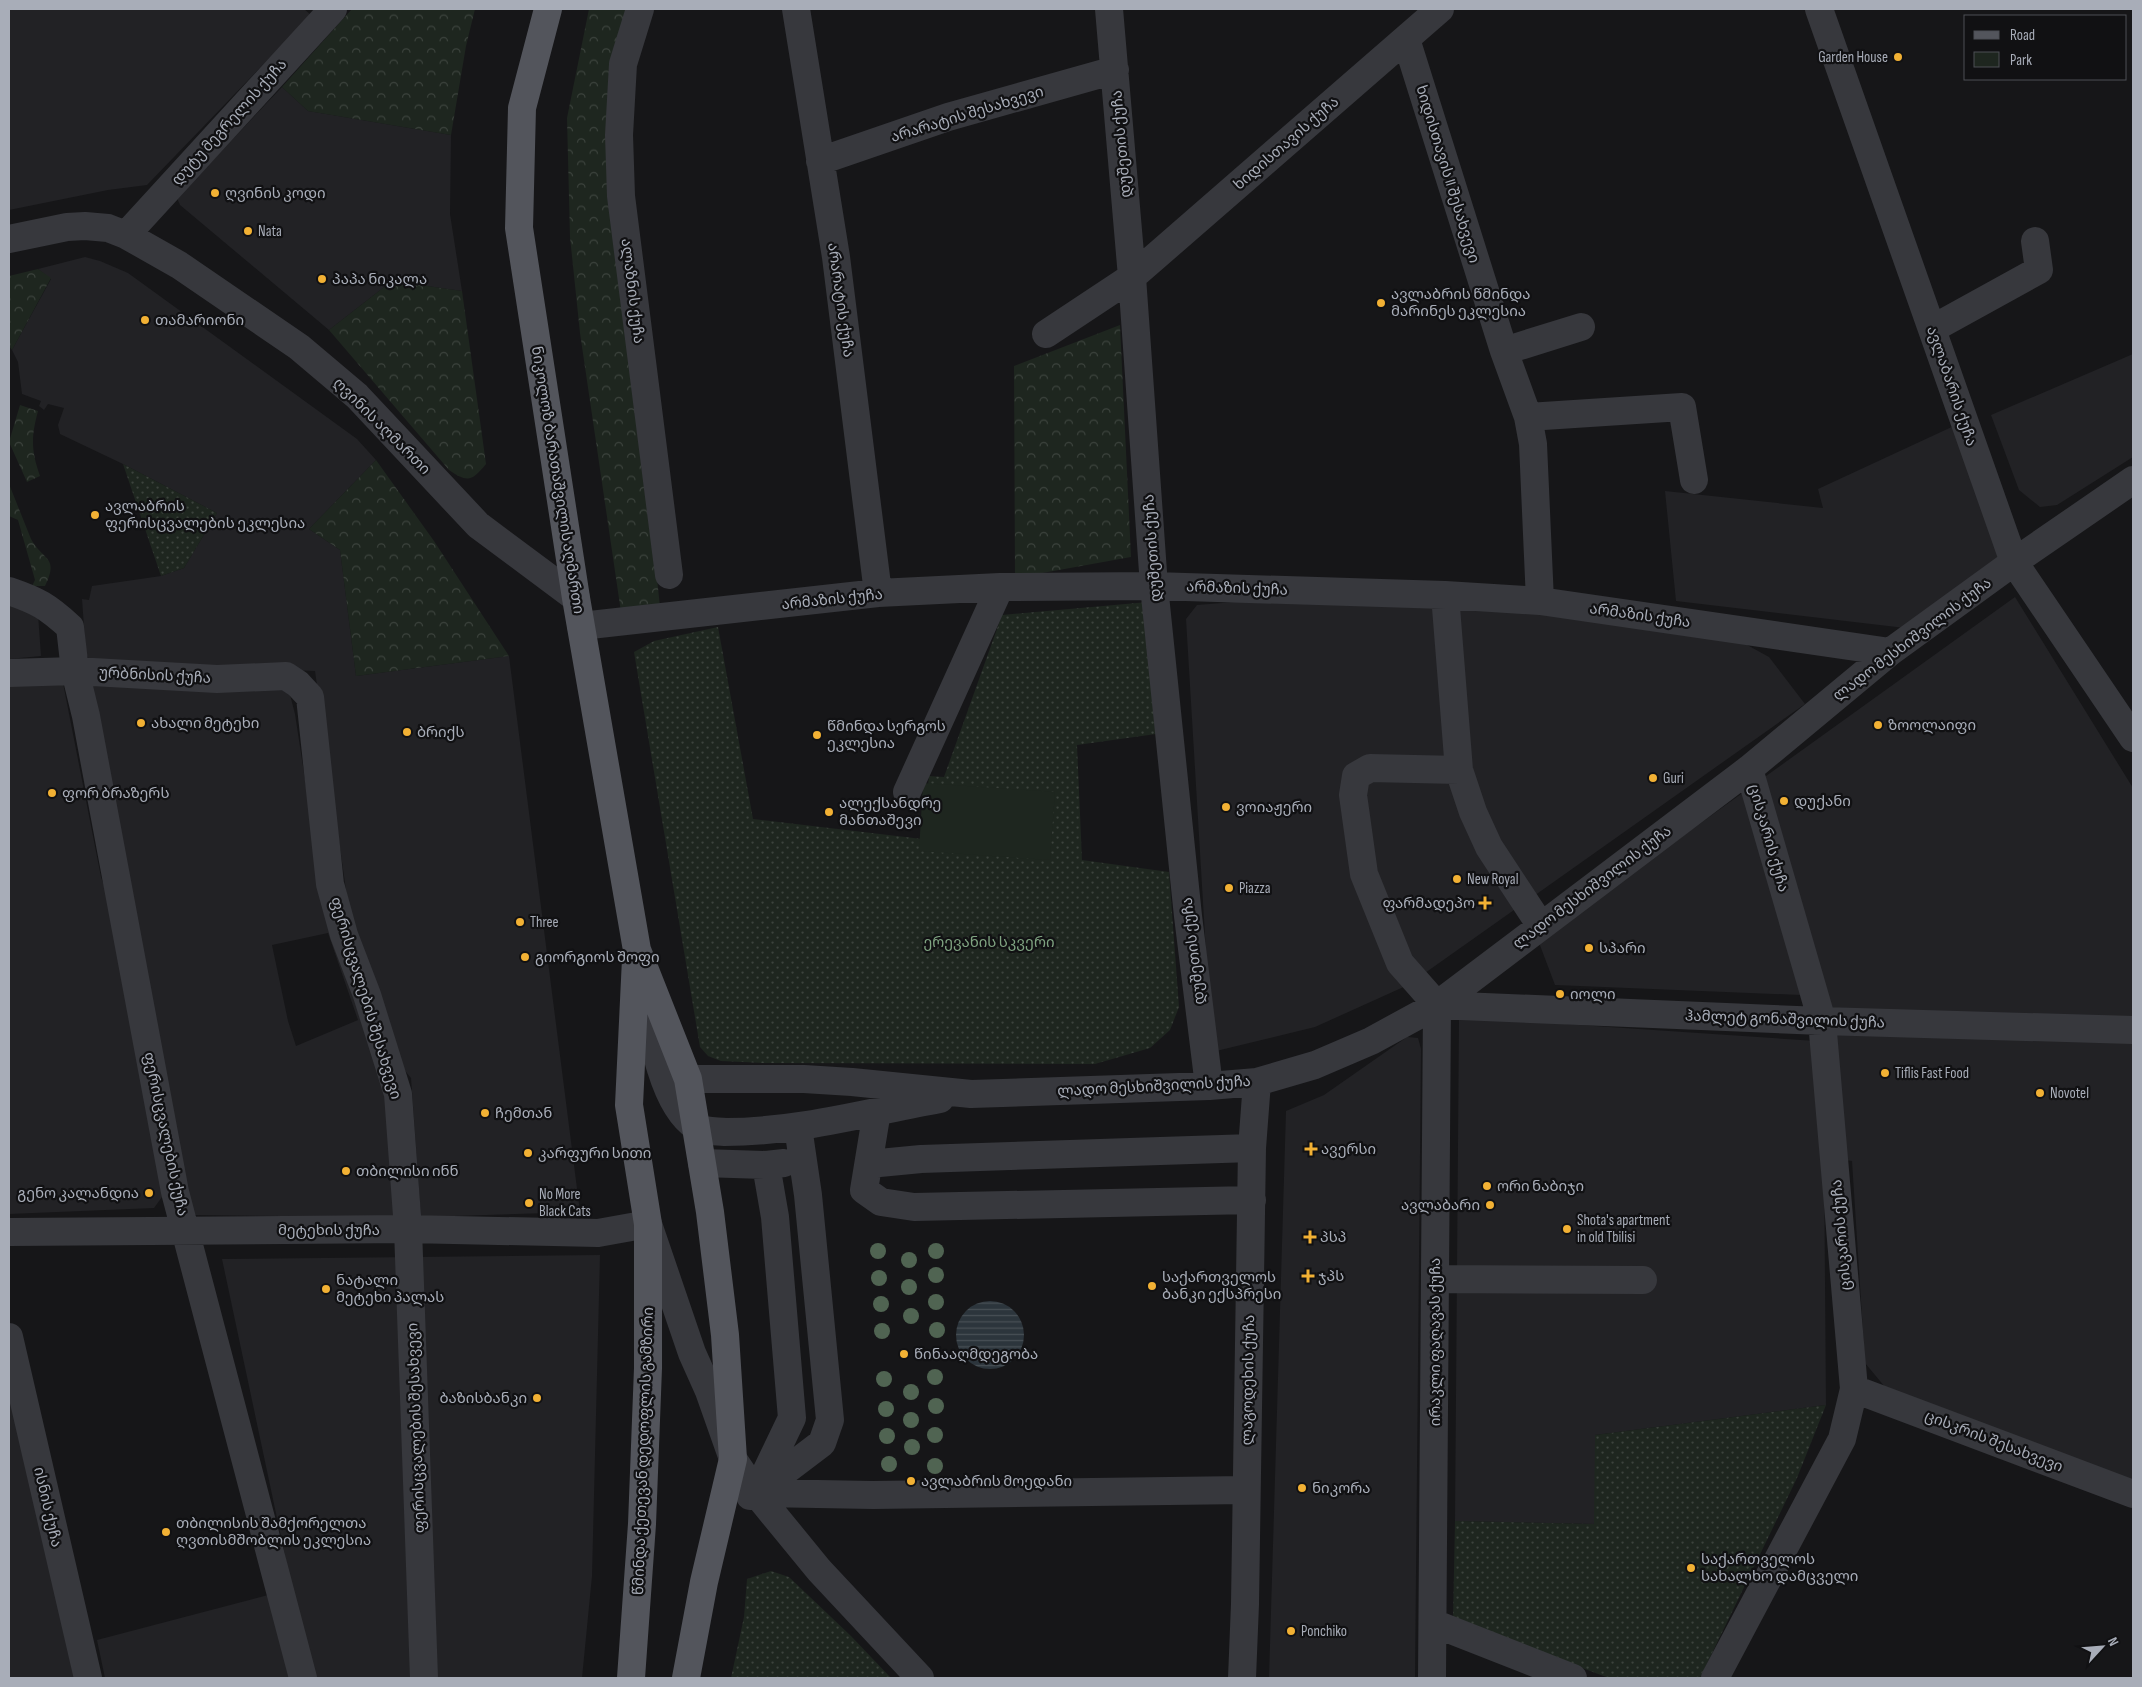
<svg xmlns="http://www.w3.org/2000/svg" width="2142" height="1687" font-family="'Sofia Sans Condensed','Noto Sans Georgian',sans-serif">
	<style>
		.built { fill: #222225; fill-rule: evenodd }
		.green { fill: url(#green-dots) }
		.forest { fill: url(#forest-crowns) }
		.pitch { fill: #1e261f }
		.water { fill: url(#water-rules) }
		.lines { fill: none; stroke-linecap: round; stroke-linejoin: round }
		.minor { stroke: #37383d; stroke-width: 28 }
		.major { stroke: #53555c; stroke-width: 28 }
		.tree { fill: #506452 }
		.poi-dot { fill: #f2b134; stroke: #111113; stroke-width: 2 }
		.labels { text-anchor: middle; stroke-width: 4.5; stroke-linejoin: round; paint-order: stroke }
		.poi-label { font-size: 15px; fill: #a8adb8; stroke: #111113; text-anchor: start }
		.street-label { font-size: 15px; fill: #a8adb8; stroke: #111113 }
		.park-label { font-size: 15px; fill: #7fa381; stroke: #111113 }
	</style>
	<defs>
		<pattern id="green-dots" width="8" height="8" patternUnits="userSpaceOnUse" patternTransform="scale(1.25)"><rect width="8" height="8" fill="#1e261f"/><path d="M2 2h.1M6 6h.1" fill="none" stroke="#3c433d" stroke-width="1.8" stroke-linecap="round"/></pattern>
		<pattern id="forest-crowns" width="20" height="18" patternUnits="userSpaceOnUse" patternTransform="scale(1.25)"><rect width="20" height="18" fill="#1e261f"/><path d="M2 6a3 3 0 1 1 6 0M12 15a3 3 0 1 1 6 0" fill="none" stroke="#3c433d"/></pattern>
		<pattern id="water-rules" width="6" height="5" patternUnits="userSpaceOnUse" patternTransform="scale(1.25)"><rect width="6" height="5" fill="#2c353c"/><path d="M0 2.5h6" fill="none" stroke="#485056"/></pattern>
	</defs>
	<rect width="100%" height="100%" fill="#161618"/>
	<!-- built -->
	<path class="built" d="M9,9H304L311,15L147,185L108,190L9,210Z
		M282,87L308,111L451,135L450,214L462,291L392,281L329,330L180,205L177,198Z
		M85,257L100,261L128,273L357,439L376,460L309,529L340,550L356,676L509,656L580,1212L421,1217L411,1078L396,1060L348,904L315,671L240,668L93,666L86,654L82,599L89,600L92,586L161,576L184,568L217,513L123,464L60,434L58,425L64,408L48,404L44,410L39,406L41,401L22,394L18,362L12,350L51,279L38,269Z
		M2133,354V457L2057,505L2040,507L2019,490L1991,415Z
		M1956,425L2005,559L1905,628L1676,601L1665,491L1823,508L1818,489Z
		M1295,597L1537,611L1729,635L1769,657L1805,704L1408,985L1315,1027L1212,1052L1186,619L1197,605Z
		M2015,597L2133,788V1483L1885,1387L1865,1363L1852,1161L1824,1157L1826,1405L1595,1435V1524L1455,1521L1459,1017L1816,1041L1801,995L1555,985L1538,940Z
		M9,604L38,614L41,656L9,659Z
		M63,683L101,877L124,945L162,1197L154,1208L9,1214V686Z
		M90,683L288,687L295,714L325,910L382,1074L400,1203L392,1217L191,1215ZM328,933L358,1020L296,1046L288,1021L272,945Z
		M1407,1037L1418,1038L1421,1049L1415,1678H1269L1286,1111L1324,1095Z
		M600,1255L592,1576L582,1678H311L222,1259Z
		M9,1372L78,1678H9Z
		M268,1595L290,1678H105L97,1640Z"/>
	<!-- green -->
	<path class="green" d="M123,464L217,513L184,568L161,576Z
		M1148,602L1156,734L1077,745L1082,860L1169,872L1179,1007L1170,1030L1150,1048L1095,1064L763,1063L721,1061L708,1056L700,1047L634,652L654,641L718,627L753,819L922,839L929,776L944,777L1002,615Z
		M1826,1405L1797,1478L1700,1678H1609L1453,1620L1455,1521L1594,1524L1595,1435Z
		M771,1571L789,1577L851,1636L891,1678H731L744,1617L747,1579Z"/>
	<!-- forest -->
	<path class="forest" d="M352,9H475L466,46L451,135L308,111L282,87Z
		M589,9H633L608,113L660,607L621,612L580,333L570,237L567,118Z
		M38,269L51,278L12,350L9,346V276Z
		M392,281L462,291L486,464C472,481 468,483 449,470L329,330Z
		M1120,325L1131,557L1015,578L1014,366Z
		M20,405L38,411C31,437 31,450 40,476L27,482L9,442Z
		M376,460L434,541L509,656L356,676L340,550L309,529Z
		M9,484L31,539C44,562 59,556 45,586H32L35,580L18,520L9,516Z"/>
	<!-- pitch -->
	<path class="pitch" d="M923,783L1055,792L1050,860L919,851Z"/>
	<!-- water -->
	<path class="water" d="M956 1335a34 34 0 1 1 68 0a34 34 0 1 1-68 0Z"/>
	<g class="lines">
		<!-- minor -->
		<path class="minor" d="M640,9L623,64L619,135L621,196L669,575
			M796,9L836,257L878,593
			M1109,9L1132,277L1154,586L1188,916L1209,1086
			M1819,9L2014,562L2133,738
			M1406,39L1504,351L1528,417L1533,444L1540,601
			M820,161L948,117L1115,70
			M126,235L333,9
			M9,239L67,227L85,226L108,228L126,235L179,265L299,347L357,396L478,525L576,598
			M1932,329L2039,270L2035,241
			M1046,334L1132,277L1440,9
			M1504,351L1581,327
			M1528,417L1682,407L1694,480
			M9,591C38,601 47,606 70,627L75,671L86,716L175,1192L303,1678
			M1445,595L1459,770L1473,812L1489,847L1541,926
			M581,626L878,593L1000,587L1154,586L1445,595L1540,601L1890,652
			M9,673L75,671L217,679L286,676L298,684L310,697L330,884L344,935L367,995L398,1094L408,1229L424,1678
			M907,792L1000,587
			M643,983C650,1023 660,1104 696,1127C703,1132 717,1131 725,1132C798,1132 869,1112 940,1099
			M1437,1005L1822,1021L2133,1030
			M1437,1005L1400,963L1364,874L1353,795L1356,776L1370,768L1459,770
			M688,1079H804L852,1082L971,1094L1209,1086L1257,1082L1315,1065L1371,1041L1437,1005L1749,769L1890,652L2014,562L2133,480
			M877,1111L864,1190L881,1202L914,1207L1252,1200
			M702,1163L766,1165L784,1163
			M869,1164L921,1159L1252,1148
			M9,1232L408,1229L598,1233L648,1224L692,1353L709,1391L733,1459L756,1493L819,1570L920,1678
			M1435,1279L1643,1280
			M9,1337L88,1678
			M1854,1389L2133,1494
			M759,1487L792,1418L775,1217L766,1165
			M756,1493L873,1495L1245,1490
			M750,1496L756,1493L822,1443L830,1420L808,1195L798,1127
			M1433,1623L1573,1678
			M1242,1678L1245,1604L1252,1148L1257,1082
			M1432,1678L1437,1005
			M1715,1678L1842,1439L1854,1389L1822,1021L1749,769"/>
		<!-- major -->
		<path class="major" d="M548,9L522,108L519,228L576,598L637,950L688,1079L710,1212L725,1335L733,1459L704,1582L686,1678
			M631,1678L642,1524L648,1368V1224L629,1105L636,959"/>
	</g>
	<!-- trees -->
	<g class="tree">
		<circle cx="878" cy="1251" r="8"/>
		<circle cx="936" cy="1251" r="8"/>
		<circle cx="909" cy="1260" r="8"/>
		<circle cx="936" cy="1275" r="8"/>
		<circle cx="879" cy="1278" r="8"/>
		<circle cx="909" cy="1287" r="8"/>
		<circle cx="936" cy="1302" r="8"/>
		<circle cx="881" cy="1304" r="8"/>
		<circle cx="911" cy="1316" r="8"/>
		<circle cx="937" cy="1330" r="8"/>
		<circle cx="882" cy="1331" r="8"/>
		<circle cx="935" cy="1377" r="8"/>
		<circle cx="884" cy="1379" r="8"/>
		<circle cx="911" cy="1392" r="8"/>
		<circle cx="936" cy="1406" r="8"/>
		<circle cx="886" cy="1409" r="8"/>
		<circle cx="911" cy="1420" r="8"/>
		<circle cx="935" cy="1435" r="8"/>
		<circle cx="887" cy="1436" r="8"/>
		<circle cx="912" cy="1447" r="8"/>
		<circle cx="889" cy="1464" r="8"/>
		<circle cx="935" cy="1466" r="8"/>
	</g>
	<!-- markers -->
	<g class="poi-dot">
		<circle cx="1898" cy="57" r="5"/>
		<circle cx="215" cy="193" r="5"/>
		<circle cx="248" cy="231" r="5"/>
		<circle cx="322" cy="279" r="5"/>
		<circle cx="1381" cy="303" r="5"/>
		<circle cx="145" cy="320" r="5"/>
		<circle cx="95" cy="515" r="5"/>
		<circle cx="141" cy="723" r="5"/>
		<circle cx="1878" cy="725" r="5"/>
		<circle cx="407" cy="732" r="5"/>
		<circle cx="817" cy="735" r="5"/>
		<circle cx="1653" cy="778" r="5"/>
		<circle cx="52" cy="793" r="5"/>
		<circle cx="1784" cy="801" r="5"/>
		<circle cx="1226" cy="807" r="5"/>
		<circle cx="829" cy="812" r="5"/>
		<circle cx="1457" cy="879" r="5"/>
		<circle cx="1229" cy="888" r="5"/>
		<path d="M1482.5 895.5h5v5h5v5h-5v5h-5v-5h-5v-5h5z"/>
		<circle cx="520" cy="922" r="5"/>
		<circle cx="1589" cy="948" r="5"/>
		<circle cx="525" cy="957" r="5"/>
		<circle cx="1560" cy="994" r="5"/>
		<circle cx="1885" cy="1073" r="5"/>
		<circle cx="2040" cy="1093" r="5"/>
		<circle cx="485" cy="1113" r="5"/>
		<path d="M1308.5 1141.5h5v5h5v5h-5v5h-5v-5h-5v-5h5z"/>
		<circle cx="528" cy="1153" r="5"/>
		<circle cx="346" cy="1171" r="5"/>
		<circle cx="1487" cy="1186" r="5"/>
		<circle cx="149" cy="1193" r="5"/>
		<circle cx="529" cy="1203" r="5"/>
		<circle cx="1490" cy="1205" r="5"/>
		<circle cx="1567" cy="1229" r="5"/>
		<path d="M1307.5 1229.5h5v5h5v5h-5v5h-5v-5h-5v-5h5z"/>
		<path d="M1305.5 1268.5h5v5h5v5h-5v5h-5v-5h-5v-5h5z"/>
		<circle cx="1152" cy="1286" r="5"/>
		<circle cx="326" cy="1289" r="5"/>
		<circle cx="904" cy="1354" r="5"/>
		<circle cx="537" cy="1398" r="5"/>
		<circle cx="911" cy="1481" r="5"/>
		<circle cx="1302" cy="1488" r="5"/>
		<circle cx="166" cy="1532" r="5"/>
		<circle cx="1691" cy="1568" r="5"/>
		<circle cx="1291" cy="1631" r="5"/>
	</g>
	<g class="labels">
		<!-- poi labels -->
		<g class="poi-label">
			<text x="1888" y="62" text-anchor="end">Garden House</text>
			<text x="225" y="198">ღვინის კოდი</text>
			<text x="258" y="236">Nata</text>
			<text x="332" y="284">პაპა ნიკალა</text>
			<text x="1391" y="299">ავლაბრის წმინდა<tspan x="1391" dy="17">მარინეს ეკლესია</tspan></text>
			<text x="155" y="325">თამარიონი</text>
			<text x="105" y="511">ავლაბრის<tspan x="105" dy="17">ფერისცვალების ეკლესია</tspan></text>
			<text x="151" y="728">ახალი მეტეხი</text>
			<text x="1888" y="730">ზოოლაიფი</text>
			<text x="827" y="731">წმინდა სერგოს<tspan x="827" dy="17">ეკლესია</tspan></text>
			<text x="417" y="737">ბრიქს</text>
			<text x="1663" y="783">Guri</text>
			<text x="62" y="798">ფორ ბრაზერს</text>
			<text x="1794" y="806">დუქანი</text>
			<text x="839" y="808">ალექსანდრე<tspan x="839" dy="17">მანთაშევი</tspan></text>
			<text x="1236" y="812">ვოიაჟერი</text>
			<text x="1467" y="884">New Royal</text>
			<text x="1239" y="893">Piazza</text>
			<text x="1475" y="908" text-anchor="end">ფარმადეპო</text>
			<text x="530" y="927">Three</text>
			<text x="1599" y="953">სპარი</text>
			<text x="535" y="962">გიორგიოს შოფი</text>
			<text x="1570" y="999">იოლი</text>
			<text x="1895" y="1078">Tiflis Fast Food</text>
			<text x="2050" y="1098">Novotel</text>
			<text x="495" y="1118">ჩემთან</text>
			<text x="1321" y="1154">ავერსი</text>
			<text x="538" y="1158">კარფური სითი</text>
			<text x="356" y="1176">თბილისი ინნ</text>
			<text x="1497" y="1191">ორი ნაბიჯი</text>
			<text x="139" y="1198" text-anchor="end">გენო კალანდია</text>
			<text x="539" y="1199">No More<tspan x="539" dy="17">Black Cats</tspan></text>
			<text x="1480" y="1210" text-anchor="end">ავლაბარი</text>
			<text x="1577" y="1225">Shota's apartment<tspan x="1577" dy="17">in old Tbilisi</tspan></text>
			<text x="1320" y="1242">პსპ</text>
			<text x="1318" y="1281">ჯპს</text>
			<text x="1162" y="1282">საქართველოს<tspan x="1162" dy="17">ბანკი ექსპრესი</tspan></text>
			<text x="336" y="1285">ნატალი<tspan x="336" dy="17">მეტეხი პალას</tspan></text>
			<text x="914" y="1359">წინააღმდეგობა</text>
			<text x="527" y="1403" text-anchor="end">ბაზისბანკი</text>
			<text x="921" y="1486">ავლაბრის მოედანი</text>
			<text x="1312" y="1493">ნიკორა</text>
			<text x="176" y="1528">თბილისის შამქორელთა<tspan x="176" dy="17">ღვთისმშობლის ეკლესია</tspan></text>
			<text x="1701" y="1564">საქართველოს<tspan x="1701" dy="17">სახალხო დამცველი</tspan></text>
			<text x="1301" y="1636">Ponchiko</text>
		</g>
		<!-- street labels -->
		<g class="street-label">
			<text transform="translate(967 114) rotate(-17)" y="5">არარატის შესახვევი</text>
			<text transform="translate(229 122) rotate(-48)" y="5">დუტუ მეგრელის ქუჩა</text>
			<text transform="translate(1286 143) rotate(-41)" y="5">ხიდისთავის ქუჩა</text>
			<text transform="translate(1121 144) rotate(-95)" y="5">დუშეთის ქუჩა</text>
			<text transform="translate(1448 174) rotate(73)" y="5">ხიდისთავის II შესახვევი</text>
			<text transform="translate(633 291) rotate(83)" y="5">ალაზნის ქუჩა</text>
			<text transform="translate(841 300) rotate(82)" y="5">არარატის ქუჩა</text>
			<text transform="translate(1952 386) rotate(71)" y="5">ავლაბარის ქუჩა</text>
			<text transform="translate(382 426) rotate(45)" y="5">ღვინის აღმართი</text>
			<text transform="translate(558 480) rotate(81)" y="5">ნიკოლოზ ბარათაშვილის აღმართი</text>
			<text transform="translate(1152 548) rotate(-94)" y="5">დუშეთის ქუჩა</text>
			<text transform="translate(1237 588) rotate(2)" y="5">არმაზის ქუჩა</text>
			<text transform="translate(832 599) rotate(-6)" y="5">არმაზის ქუჩა</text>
			<text transform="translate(1640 615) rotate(8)" y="5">არმაზის ქუჩა</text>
			<text transform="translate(1912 639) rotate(-37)" y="5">ლადო მესხიშვილის ქუჩა</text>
			<text transform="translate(155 675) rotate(3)" y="5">ურბნისის ქუჩა</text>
			<text transform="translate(1769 838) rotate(74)" y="5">ცისკარის ქუჩა</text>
			<text transform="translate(1592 887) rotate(-37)" y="5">ლადო მესხიშვილის ქუჩა</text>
			<text transform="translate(1193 951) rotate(-97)" y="5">დუშეთის ქუჩა</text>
			<text transform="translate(366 998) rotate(73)" y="5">ფერისცვალების შესახვევი</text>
			<text transform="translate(1785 1019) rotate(2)" y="5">ჰამლეტ გონაშვილის ქუჩა</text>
			<text transform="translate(1154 1086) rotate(-3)" y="5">ლადო მესხიშვილის ქუჩა</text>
			<text transform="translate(166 1134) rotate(78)" y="5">ფერისცვალების ქუჩა</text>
			<text x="329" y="1235">მეტეხის ქუჩა</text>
			<text transform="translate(1841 1235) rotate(-95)" y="5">ცისკარის ქუჩა</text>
			<text transform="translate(1435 1342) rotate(-90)" y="5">ირაკლი ფაღავას ქუჩა</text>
			<text transform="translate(1248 1380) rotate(-89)" y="5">ლაგოდეხის ქუჩა</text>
			<text transform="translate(416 1428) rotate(-92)" y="5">ფერისცვალების შესახვევი</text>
			<text transform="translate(1994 1441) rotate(21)" y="5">ცისკრის შესახვევი</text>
			<text transform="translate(643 1451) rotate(-88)" y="5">წმინდა ქეთევან დედოფლის გამზირი</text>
			<text transform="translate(48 1507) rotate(77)" y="5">ისნის ქუჩა</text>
		</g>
		<!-- park labels -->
		<g class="park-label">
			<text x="989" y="947">ერევანის სკვერი</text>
		</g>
	</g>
	<!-- border -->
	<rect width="2142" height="1687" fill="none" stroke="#a8adb8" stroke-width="20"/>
	<!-- legend -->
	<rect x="1964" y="15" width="162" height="65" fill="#111113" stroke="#4d4f55"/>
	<rect x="1974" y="31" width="25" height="8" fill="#53555c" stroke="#4d4f55"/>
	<text x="2010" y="40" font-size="15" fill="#a8adb8">Road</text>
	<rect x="1974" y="52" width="25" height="15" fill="#1e261f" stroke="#4d4f55"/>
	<text x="2010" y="65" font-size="15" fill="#a8adb8">Park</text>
	<!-- north arrow -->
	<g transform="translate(2102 1647) rotate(64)" stroke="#111113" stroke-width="4" paint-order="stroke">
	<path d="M0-4L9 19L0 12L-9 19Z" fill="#a8adb8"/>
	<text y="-8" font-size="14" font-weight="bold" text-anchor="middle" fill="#a8adb8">N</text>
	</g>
</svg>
